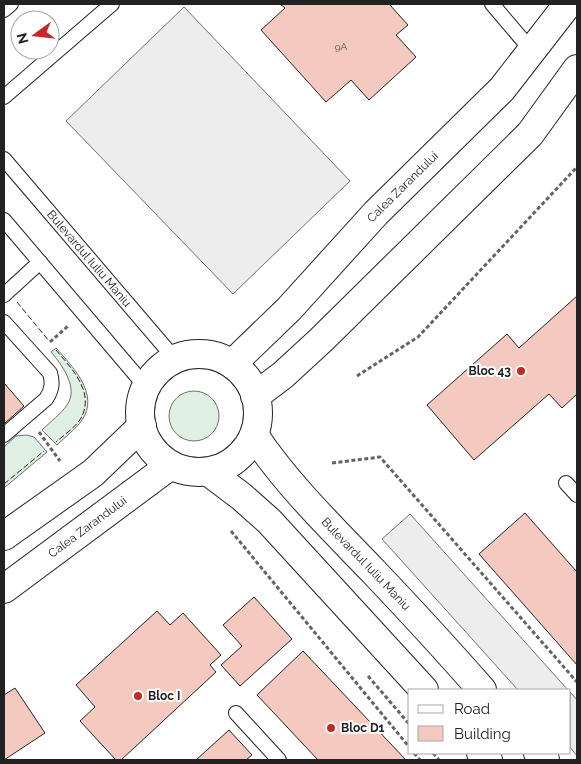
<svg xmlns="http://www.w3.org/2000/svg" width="581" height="764" font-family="Raleway,sans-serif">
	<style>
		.green { fill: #e0efe3; stroke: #6f6f6f }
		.parking { fill: #ededed; stroke: #6f6f6f }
		.building { fill: #f3c9c0; stroke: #222 }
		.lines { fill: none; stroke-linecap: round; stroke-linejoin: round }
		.lane-casing { stroke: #222; stroke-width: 16 }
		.secondary-casing { stroke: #222; stroke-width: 30 }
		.primary-casing { stroke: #222; stroke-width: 30 }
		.path { stroke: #646464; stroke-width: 3; stroke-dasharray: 4 2.5; stroke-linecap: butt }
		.lane { stroke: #fff; stroke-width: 14 }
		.secondary { stroke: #fff; stroke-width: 28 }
		.primary { stroke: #fff; stroke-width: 28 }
		.fence { stroke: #222; stroke-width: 1; stroke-dasharray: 6 2.5; stroke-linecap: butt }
		.poi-dot { fill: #c62828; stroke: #fff; stroke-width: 2 }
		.labels { text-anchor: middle; stroke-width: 4; stroke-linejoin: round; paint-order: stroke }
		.number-label { font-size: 10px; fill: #564c4a }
		.street-label { font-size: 12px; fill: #222; stroke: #fff }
		.poi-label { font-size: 12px; font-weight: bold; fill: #222; stroke: #fff; text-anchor: start }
	</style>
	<rect width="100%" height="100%" fill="#fff"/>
	<!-- green -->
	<path class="green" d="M56,348C72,366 100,394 82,420C76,429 65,437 57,445L42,430C50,422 61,414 67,405C79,388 62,365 51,352Z
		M169 416a25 25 0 1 1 50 0a25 25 0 1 1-50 0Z
		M27,435L34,437L47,452L4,488V447L16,436Z"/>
	<!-- parking -->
	<path class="parking" d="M184,7L350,181L233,294L66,121Z
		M410,514L568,690H518L382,539Z
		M570,692L577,700V756L570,747Z"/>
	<!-- building -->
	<path class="building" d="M280,4H389L408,25L396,35L416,57L369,100L351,80L326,102L261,30L285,8Z
		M577,296V394L562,408L549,394L474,460L427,405L507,334L519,348Z
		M4,383L24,406L4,424Z
		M525,513L577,572V665L479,554Z
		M254,597L292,639L240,686L221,665L242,646L223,625Z
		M157,611L170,625L183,613L221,655L210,665L216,672L121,760H116L80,721L95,707L76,685Z
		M303,651L406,760H318L257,695Z
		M15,688L45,733L4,760V695Z
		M229,730L252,755L246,760H196Z"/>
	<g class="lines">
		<!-- lane casing -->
		<g class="lane-casing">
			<g id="lane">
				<path d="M492,4L532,51"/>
				<path d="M4,10L11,4"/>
				<path d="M4,97L112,4"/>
				<path id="s1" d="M4,159L175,359"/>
				<path d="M4,220L146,387"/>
				<path d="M4,295L40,262"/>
				<path d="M4,322L50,373C53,383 52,390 46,399L4,435"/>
				<path d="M566,483L577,495"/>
				<path d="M236,713L279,760"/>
			</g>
		</g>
		<!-- secondary casing -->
		<g class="secondary-casing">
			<g id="secondary">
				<path id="s2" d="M254,435C288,486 332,528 374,572C411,611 447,650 482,690"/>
				<path d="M209,472L242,497L269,521L424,690"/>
				<path d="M481,753L488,760"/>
				<path d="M538,753L545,760"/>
			</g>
		</g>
		<!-- primary casing -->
		<g class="primary-casing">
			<g id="primary">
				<circle cx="199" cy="413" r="59"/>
				<path id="s3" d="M232,364L289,309L376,213L502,89L568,4"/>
				<path d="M255,396L283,375L321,340L530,134L577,69"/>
				<path d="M4,536L93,473L142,426"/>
				<path id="s4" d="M4,589L171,465"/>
			</g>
		</g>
		<!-- path -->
		<path class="path" d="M50,342L68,326
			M357,376L418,337L577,167
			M39,432L60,461
			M332,463L380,457L577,682
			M231,531L410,748
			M368,676L410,725
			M414,753L420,760
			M433,753L439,760"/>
		<!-- lane -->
		<use href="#lane" class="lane"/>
		<!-- secondary -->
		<use href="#secondary" class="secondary"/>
		<!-- primary -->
		<use href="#primary" class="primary"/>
		<!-- fence -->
		<path class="fence" d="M17,302L49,341
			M56,350C72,369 95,392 81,418C76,427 64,435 56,442
			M4,484L44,451"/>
	</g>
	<!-- markers -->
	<g class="poi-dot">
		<circle cx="521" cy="371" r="5"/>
		<circle cx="138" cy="696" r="5"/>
		<circle cx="331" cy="728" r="5"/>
	</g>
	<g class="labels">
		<!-- number labels -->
		<g class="number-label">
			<text x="341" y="50">9A</text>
		</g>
		<!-- street labels -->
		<g class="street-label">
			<text dy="4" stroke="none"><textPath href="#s3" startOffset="246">Calea Zarandului</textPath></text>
			<text dy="4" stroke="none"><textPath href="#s1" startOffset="131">Bulevardul Iuliu Maniu</textPath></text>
			<text dy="4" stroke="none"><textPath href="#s4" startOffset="104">Calea Zarandului</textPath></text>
			<text dy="4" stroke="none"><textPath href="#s2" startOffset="171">Bulevardul Iuliu Maniu</textPath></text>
		</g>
		<!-- poi labels -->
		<g class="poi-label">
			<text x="511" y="375" text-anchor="end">Bloc 43</text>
			<text x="148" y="700">Bloc I</text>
			<text x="341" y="732">Bloc D1</text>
		</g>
	</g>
	<!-- border -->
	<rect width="581" height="764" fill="none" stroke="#222222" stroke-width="10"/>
	<!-- legend -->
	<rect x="408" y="689" width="162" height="65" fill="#ffffff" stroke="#a7a7a7"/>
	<rect x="418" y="705" width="25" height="8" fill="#ffffff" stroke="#a7a7a7"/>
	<text x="454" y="714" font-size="15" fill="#222222">Road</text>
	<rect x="418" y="726" width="25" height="15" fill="#f3c9c0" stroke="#a7a7a7"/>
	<text x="454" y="739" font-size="15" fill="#222222">Building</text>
	<!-- north arrow -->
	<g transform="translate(35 35) rotate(255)"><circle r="24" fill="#ffffff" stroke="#a7a7a7"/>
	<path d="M0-4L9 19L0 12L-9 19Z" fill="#c62828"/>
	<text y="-8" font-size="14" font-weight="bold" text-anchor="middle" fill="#222222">N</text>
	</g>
</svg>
